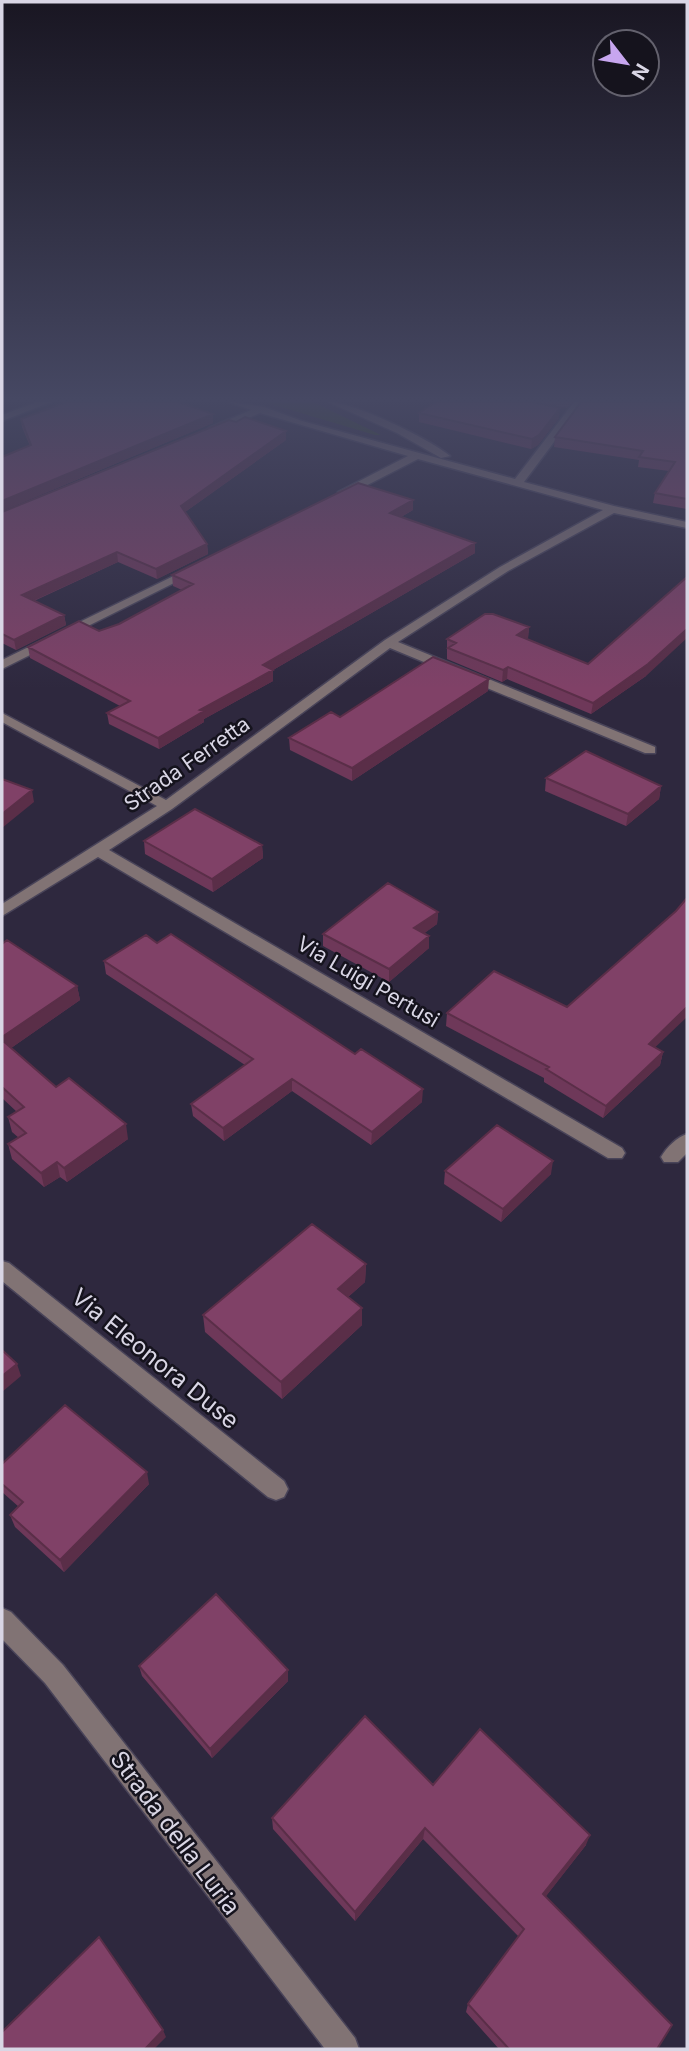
<svg xmlns="http://www.w3.org/2000/svg" width="689" height="2051" font-family="Inter,sans-serif">
	<style>
		.green { fill: #2e4a16 }
		.lines { fill: none; stroke-linecap: round; stroke-linejoin: round }
		.minor-casing { stroke: #494459; stroke-width: 3 }
		.minor { fill: #817374; fill-rule: evenodd }
		.wall { fill: #6e3859 }
		.shaded-wall { fill: #5a2e48 }
		.building { fill: #804167; stroke: #5a2e48; stroke-width: 2 }
		.labels { text-anchor: middle; stroke-width: 5; stroke-linejoin: round; paint-order: stroke }
		.street-label { font-size: 21px; fill: #d9d6e5; stroke: #15131d }
		.near-street-label { font-size: 24px; fill: #d9d6e5; stroke: #15131d }
	</style>
	<rect width="100%" height="100%" fill="#2e283e"/>
	<!-- green -->
	<path class="green" d="M264,402H313L381,435H375Z"/>
	<g class="lines">
		<!-- minor casing -->
		<g class="minor-casing">
			<path id="minor" d="M37,402H51L2,421V415Z
				M229,402L264,407L302,421L515,479L574,402H584L524,482L614,506L687,522V528L614,513L508,571L398,642L655,747V753H645L390,648L172,809L109,850L622,1148L625,1153L622,1158H608L98,857L2,916V904L157,806L2,722V713L166,800L385,640L500,567L603,510L418,459L346,496H338V492L408,456L260,413L215,432H209V428L251,410Z
				M328,402C354,402 430,439 450,456L441,458L397,433Z
				M192,567L196,568V572L2,669V660Z
				M687,1134V1153L678,1162H664L661,1157C667,1147 677,1137 687,1134Z
				M2,1261L9,1263L284,1481L288,1489L284,1497L276,1500L268,1497L2,1281Z
				M2,1608L11,1612L63,1665L355,2038L359,2049H325L45,1683L2,1639Z"/>
		</g>
		<!-- minor -->
		<use href="#minor" class="minor"/>
	</g>
	<!-- wall -->
	<path class="wall" d="M536,402H572L567,408Z
		M687,402V509L653,503L655,493L669,471L638,467L639,460L554,447L555,437Z
		M419,413L559,418L538,445L531,449L419,422Z
		M21,419L213,423L2,511L30,446L22,427Z
		M286,440L185,512L207,544L208,554L157,579L118,562L34,601L64,615L66,625L16,650L2,643V512Z
		M413,510L401,517L475,543V553L273,670V681L204,719V722L159,749L109,724L107,713L120,706L30,658L28,647L99,631L119,624L182,590L173,586L172,575Z
		M529,627L528,638L526,639L588,664L646,676L591,714L507,679L502,682L447,659V639Z
		M488,691L352,781L290,750L289,738L340,717Z
		M546,778L661,786L659,799L626,826L545,791Z
		M144,841L262,845L263,858L213,892L145,854Z
		M438,912L437,924L424,933L429,948L389,982L323,946V934Z
		M157,943L422,1102L371,1145L292,1091L224,1141L193,1116L191,1104L245,1065L106,974L104,961Z
		M2,944L77,986L80,1000L11,1048L56,1087L128,1139L67,1182L60,1177L44,1187L12,1159L8,1144L19,1138L12,1132L8,1117L17,1112L2,1098Z
		M567,1007L663,1052L660,1065L603,1118L544,1082V1078L446,1026L447,1013Z
		M445,1171L551,1174L501,1222L444,1184Z
		M366,1264L365,1282L348,1297L362,1308V1325L282,1399L205,1332L203,1315Z
		M2,1464L149,1484L64,1572L15,1527L10,1515L19,1507L2,1492Z
		M139,1666L288,1670V1681L212,1758L142,1676Z
		M433,1785L586,1845L545,1897L657,2049H499L466,2012L468,2004L519,1937L423,1839L355,1921L273,1829L272,1818Z"/>
	<!-- shaded-wall -->
	<path class="shaded-wall" d="M560,408L559,418L538,445L531,449L532,439Z
		M213,414V423L2,511V501Z
		M286,431V440L181,515V506Z
		M413,500V510L390,523V513Z
		M475,543V553L273,670V681L204,719V722L159,749L158,738L200,710L263,665Z
		M207,544L208,554L157,579L156,569Z
		M117,552L118,562L24,605L22,595Z
		M64,615L66,625L16,650L14,640Z
		M529,627L528,638L516,646L517,635Z
		M687,629V638L646,676L591,714L593,703Z
		M508,667L507,679L502,682L503,670Z
		M489,679L488,691L352,781V768Z
		M661,786L659,799L626,826L628,814Z
		M32,790L34,802L2,828V814Z
		M262,845L263,858L213,892L212,879Z
		M438,912L437,924L414,941V928Z
		M429,936V948L389,982V969Z
		M77,986L80,1000L4,1053L2,1045V1037Z
		M687,1007V1017L646,1056L649,1044Z
		M663,1052L660,1065L603,1118L606,1106Z
		M292,1079V1091L224,1141L223,1128Z
		M423,1089L422,1102L371,1145L372,1132Z
		M126,1124L128,1139L67,1182L64,1168Z
		M553,1161L551,1174L501,1222L503,1209Z
		M57,1162L60,1177L44,1187L41,1173Z
		M366,1264L365,1282L338,1306V1289Z
		M362,1308V1325L282,1399L281,1382Z
		M17,1364L21,1376L2,1392V1376Z
		M147,1472L149,1484L64,1572L60,1560Z
		M288,1670V1681L212,1758L210,1749Z
		M425,1828L423,1839L355,1921V1912Z
		M590,1835L586,1845L540,1904L543,1894Z
		M163,2030L166,2037L154,2049H145Z"/>
	<!-- building -->
	<path class="building" d="M66,402H178L213,414L2,501V457L31,445L21,419Z
		M436,402H533L560,408L539,435L532,439L419,413Z
		M581,402H687V499L655,493L675,462L639,457L643,451L555,437Z
		M245,417L286,431L181,506L207,544L156,569L117,552L22,595L64,615L14,640L2,634V512L229,420L236,422Z
		M358,483L413,500L390,513L475,543L263,665L273,670L200,710L204,711L158,738L107,713L130,701L28,647L79,621L99,631L119,624L193,584L172,575Z
		M687,577V629L648,664L593,703L508,667L503,670L448,648L456,643L447,639L485,614H493L529,627L517,635L588,664Z
		M433,657L489,679L352,768L289,738L331,712L340,717Z
		M586,751L661,786L628,814L546,778Z
		M2,779L32,790L2,814Z
		M195,809L262,845L212,879L144,841Z
		M388,883L438,912L414,928L429,936L389,969L323,934Z
		M687,898V1007L649,1044L663,1052L606,1106L546,1069L549,1067L447,1013L494,971L567,1007L676,911Z
		M171,934L355,1054L361,1049L423,1089L372,1132L292,1079L223,1128L191,1104L253,1059L104,961L146,935L157,943Z
		M7,940L77,986L2,1037V944Z
		M2,1040L56,1087L69,1078L126,1124L64,1168L57,1162L41,1173L8,1144L26,1133L8,1117L24,1107L2,1087Z
		M497,1125L553,1161L503,1209L445,1171Z
		M312,1224L366,1264L338,1289L362,1308L281,1382L203,1315Z
		M2,1350L17,1364L2,1376Z
		M65,1405L147,1472L60,1560L10,1515L23,1502L2,1484V1464Z
		M216,1594L288,1670L210,1749L139,1666Z
		M365,1716L433,1785L480,1729L590,1835L543,1894L672,2025L657,2049H509L468,2004L524,1929L425,1828L355,1912L272,1818Z
		M99,1937L163,2030L145,2049H2V2032Z"/>
	<!-- sky -->
	<linearGradient id="sky" x2="0" y2="1"><stop stop-color="#191622"/><stop offset="0.58" stop-color="#464863"/><stop offset="1" stop-color="#464863" stop-opacity="0"/></linearGradient>
	<rect width="689" height="689" fill="url(#sky)"/>
	<g class="labels">
		<!-- street labels -->
		<g class="street-label">
			<text transform="translate(187 764) rotate(-35)" y="7">Strada Ferretta</text>
			<text transform="translate(368 982) rotate(30)" y="7">Via Luigi Pertusi</text>
		</g>
		<!-- near-street labels -->
		<g class="near-street-label">
			<text transform="translate(155 1359) rotate(39)" y="8">Via Eleonora Duse</text>
			<text transform="translate(175 1833) rotate(53)" y="8">Strada della Luria</text>
		</g>
	</g>
	<!-- border -->
	<rect width="689" height="2051" fill="none" stroke="#d9d6e5" stroke-width="7"/>
	<!-- north arrow -->
	<g transform="translate(626 63) rotate(121)"><circle r="33" fill="#15131d" stroke="#63616d" stroke-width="2"/>
	<path d="M0-5L12 26L0 18L-12 26Z" fill="#c7a6ef"/>
	<text y="-10" font-size="19" font-weight="bold" text-anchor="middle" fill="#d9d6e5">N</text>
	</g>
</svg>
